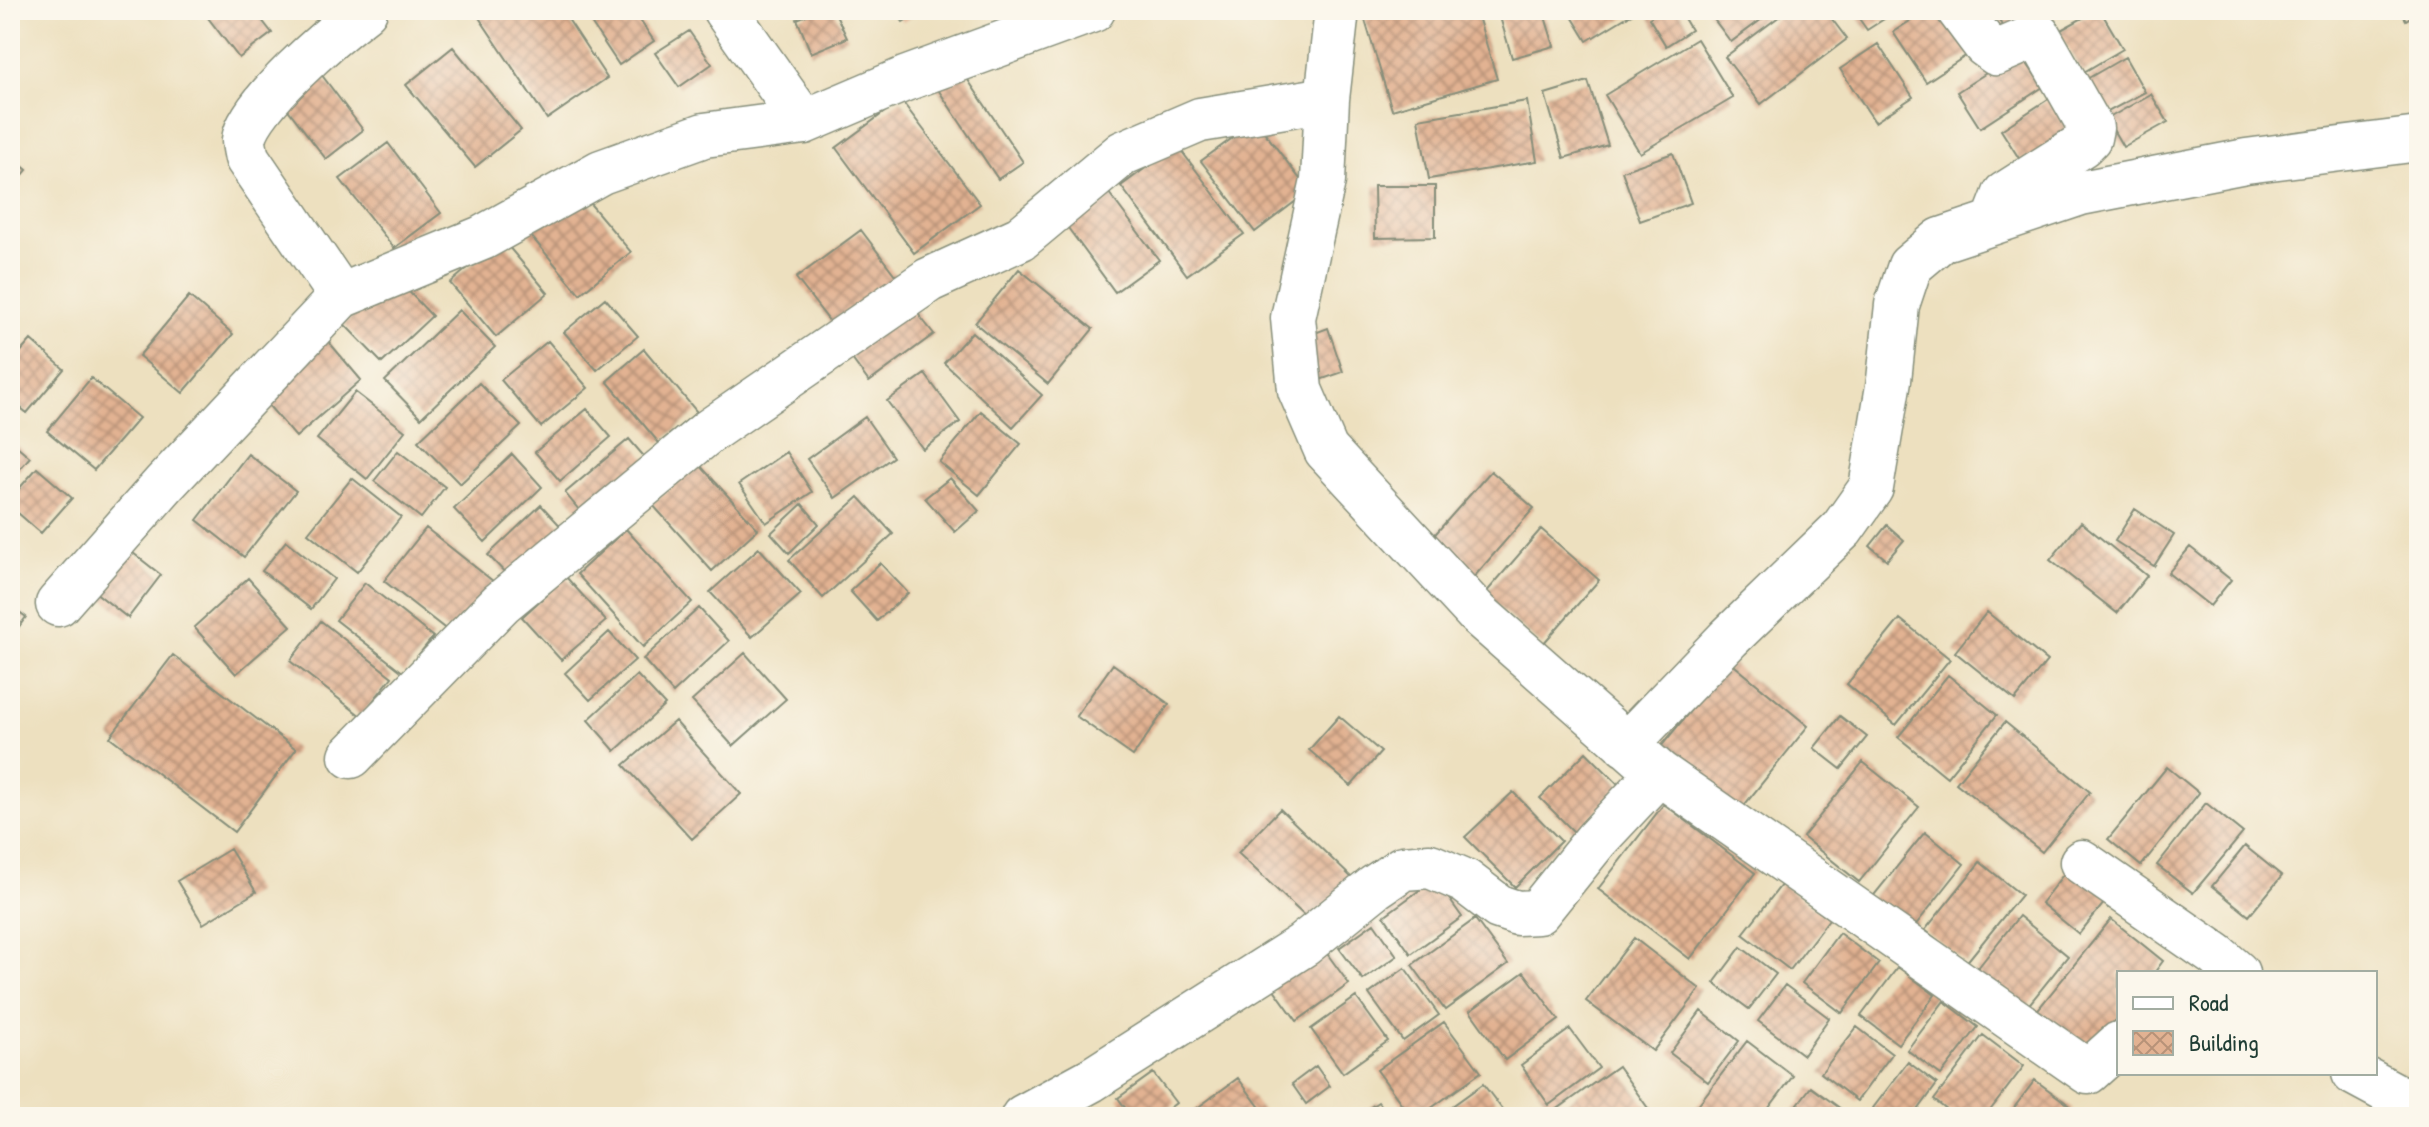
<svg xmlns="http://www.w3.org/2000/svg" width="2429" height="1127" font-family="'Patrick Hand',sans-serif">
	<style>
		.building { fill: url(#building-cross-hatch) }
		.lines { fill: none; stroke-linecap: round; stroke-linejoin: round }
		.minor-casing { stroke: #868e7a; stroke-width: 47 }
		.minor { stroke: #fff; stroke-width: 44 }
	</style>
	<defs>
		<pattern id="building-cross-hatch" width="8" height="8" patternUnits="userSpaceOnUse" patternTransform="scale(2)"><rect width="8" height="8" fill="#e2b292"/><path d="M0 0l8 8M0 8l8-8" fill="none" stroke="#b79278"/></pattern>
	</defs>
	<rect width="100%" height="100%" fill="#fbf7ec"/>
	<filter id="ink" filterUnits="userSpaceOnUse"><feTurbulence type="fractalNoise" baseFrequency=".0125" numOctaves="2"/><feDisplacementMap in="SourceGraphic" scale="16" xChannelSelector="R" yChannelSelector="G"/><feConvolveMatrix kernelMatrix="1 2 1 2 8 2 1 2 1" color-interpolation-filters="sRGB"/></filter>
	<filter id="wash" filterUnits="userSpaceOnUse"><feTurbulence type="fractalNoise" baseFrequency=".006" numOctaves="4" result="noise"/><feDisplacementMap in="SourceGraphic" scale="32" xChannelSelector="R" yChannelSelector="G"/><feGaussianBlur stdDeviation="1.8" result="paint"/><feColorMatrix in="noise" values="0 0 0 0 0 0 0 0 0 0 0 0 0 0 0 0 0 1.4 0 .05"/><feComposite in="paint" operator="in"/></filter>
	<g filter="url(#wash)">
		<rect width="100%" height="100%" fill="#ede0bf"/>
		<g id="blocks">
			<!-- building -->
			<path class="building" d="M202,10H254L272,33L239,58Z
				M487,10H562L607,78L547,119L478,16Z
				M597,10H633L654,41L619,65L587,17Z
				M819,10H834L847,38L811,53L797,19Z
				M895,10H922L903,22Z
				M1362,10H1476L1497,79L1392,110Z
				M1498,10H1543L1554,46L1512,58Z
				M1568,10H1638L1587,41Z
				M1662,10H1679L1691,30L1666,46L1649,18Z
				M1707,10H1774L1731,42Z
				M1788,10H1825L1847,39L1761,104L1725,57Z
				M1853,10H1898L1867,30Z
				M1927,10H1950L1976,49L1926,82L1893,32Z
				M1993,10H2067L2011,41Z
				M2097,10H2100L2123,49L2082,73L2059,31Z
				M2400,10H2419V11L2406,20Z
				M689,31L712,64L679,87L655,53Z
				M1697,39L1733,98L1640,153L1605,95Z
				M1878,44L1913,97L1875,122L1840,69Z
				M453,47L521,130L475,167L406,85Z
				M2019,52L2043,87L1980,128L1957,92Z
				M2125,57L2145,92L2104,114L2085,80Z
				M962,71L1023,162L998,179L937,88Z
				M321,74L363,130L326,159L283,103Z
				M1588,81L1608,145L1564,158L1545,94Z
				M2151,94L2168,122L2123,147L2107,119Z
				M2053,96L2082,140L2029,174L2001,130Z
				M901,100L980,204L914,253L836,148Z
				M1527,101L1537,161L1429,179L1418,119Z
				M1256,121L1309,191L1255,232L1201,161Z
				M388,143L441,213L394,248L340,179Z
				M1177,145L1244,234L1187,275L1121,186Z
				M1673,153L1691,203L1640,221L1622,171Z
				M10,156L27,170L10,191Z
				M1374,186H1435V237L1375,238Z
				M576,187L631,252L580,294L525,229Z
				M1106,189L1159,260L1115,292L1063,221Z
				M861,230L901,283L837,331L796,278Z
				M502,239L548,293L496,337L450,283Z
				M1019,269L1093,329L1048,384L975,323Z
				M394,276L432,316L382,363L344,324Z
				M189,296L233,334L183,393L139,356Z
				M605,298L638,336L597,370L564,332Z
				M908,301L934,334L869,382L844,348Z
				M459,310L495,347L421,418L385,381Z
				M1328,328L1343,372L1314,382L1299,339Z
				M972,332L1042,395L1013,427L944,363Z
				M323,335L361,380L296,437L256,391Z
				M31,340L64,369L27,413L10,399V364Z
				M548,341L588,388L541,427L501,380Z
				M644,349L697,412L659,443L607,381Z
				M925,374L960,422L923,449L887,401Z
				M91,378L139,418L94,470L47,431Z
				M479,383L521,426L460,484L418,441Z
				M355,392L405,431L367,479L317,439Z
				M587,409L611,437L560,481L535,452Z
				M981,411L1021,444L979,495L939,462Z
				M865,417L893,457L835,498L807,459Z
				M629,439L654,468L589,522L565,493Z
				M10,440L30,457L10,480Z
				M398,451L445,487L421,518L374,481Z
				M786,452L812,492L766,523L739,484Z
				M248,454L296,491L244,557L197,520Z
				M512,454L542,487L485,542L454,509Z
				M698,463L758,529L712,571L652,504Z
				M37,468L72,498L41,533L10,506V499Z
				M1491,471L1534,508L1473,578L1430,540Z
				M352,478L401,517L357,572L308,533Z
				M950,478L979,511L955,532L925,498Z
				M859,497L893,534L823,598L789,560Z
				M802,504L819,524L789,553L771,533Z
				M541,505L567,533L515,583L488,555Z
				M2135,509L2174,535L2154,566L2115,541Z
				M2081,522L2147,576L2117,613L2050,560Z
				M1887,525L1904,540L1887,560L1870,546Z
				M426,528L494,582L452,634L384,581Z
				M626,529L692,602L643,647L577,574Z
				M1541,529L1599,580L1542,645L1484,595Z
				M286,541L334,579L311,609L262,571Z
				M119,542L161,575L128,618L85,584Z
				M2190,547L2231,580L2210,606L2168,573Z
				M759,548L801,594L752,637L710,592Z
				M880,563L908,593L877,621L850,591Z
				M566,577L606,621L561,660L522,617Z
				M248,578L291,626L236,674L194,627Z
				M365,583L433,637L404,673L336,620Z
				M10,605L26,617L10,639Z
				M699,608L729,641L673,693L643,659Z
				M1987,612L2047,661L2015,700L1955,652Z
				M1900,619L1950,659L1896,725L1847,684Z
				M321,621L392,677L361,716L290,661Z
				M609,632L635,660L590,700L565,673Z
				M745,653L786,699L733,746L692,701Z
				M173,655L296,749L234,832L110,737Z
				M1730,662L1808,726L1738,813L1659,749Z
				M1113,664L1169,704L1133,756L1076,716Z
				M637,675L665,705L615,751L588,720Z
				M1948,675L1997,715L1947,777L1898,737Z
				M1339,716L1381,752L1351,786L1309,750Z
				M1840,716L1867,737L1841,769L1814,748Z
				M675,721L741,794L692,839L624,765Z
				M2005,722L2090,792L2042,852L1956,783Z
				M1586,752L1621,787L1575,833L1540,798Z
				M1863,762L1919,807L1859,882L1803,837Z
				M2167,767L2199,793L2141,866L2108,839Z
				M1513,792L1561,841L1515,887L1465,837Z
				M2206,803L2243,833L2193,893L2157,865Z
				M1664,804L1755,873L1690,959L1598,889Z
				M1280,809L1352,878L1311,922L1238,853Z
				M1925,832L1964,864L1910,932L1870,900Z
				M2245,846L2282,876L2249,916L2212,886Z
				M230,849L256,892L203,924L177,881Z
				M1980,862L2021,895L1966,963L1925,930Z
				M2070,866L2109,897L2079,934L2041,903Z
				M1435,879L1462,917L1411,954L1384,916Z
				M1782,884L1829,919L1790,970L1743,934Z
				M2019,916L2068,956L2023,1012L1974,973Z
				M1475,919L1508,964L1445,1010L1412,965Z
				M2111,919L2163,961L2154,973H2119V1016L2087,1056L2035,1013Z
				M1374,923L1397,956L1363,980L1339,948Z
				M1839,933L1879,963L1842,1013L1802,983Z
				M1634,938L1700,989L1653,1051L1586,1001Z
				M1741,947L1776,974L1749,1009L1714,983Z
				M1323,948L1349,984L1297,1021L1271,985Z
				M1898,967L1935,995L1898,1044L1861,1016Z
				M1405,968L1439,1015L1403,1041L1369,994Z
				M1524,972L1559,1020L1505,1060L1470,1011Z
				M1785,985L1829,1018L1803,1055L1758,1021Z
				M1356,997L1388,1041L1343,1073L1311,1029Z
				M1944,1001L1978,1027L1941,1075L1907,1050Z
				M1701,1011L1739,1041L1708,1082L1670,1053Z
				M1444,1022L1481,1072L1419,1117H1411L1377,1070Z
				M1857,1027L1892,1054L1857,1101L1821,1073Z
				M1570,1029L1599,1068L1549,1105L1521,1065Z
				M1983,1035L2024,1066L1985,1117H1956L1934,1100Z
				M1747,1041L1793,1076L1762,1117H1695L1691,1114Z
				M1908,1062L1937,1084L1913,1117H1885L1873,1108Z
				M1316,1066L1330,1086L1306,1104L1292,1084Z
				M1618,1066L1650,1111L1641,1117H1555L1552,1113Z
				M1153,1073L1176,1103L1158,1117H1132L1118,1098Z
				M1238,1078L1267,1117H1185Z
				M2035,1080L2073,1108L2067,1117H2007Z
				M1483,1084L1508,1117H1437Z
				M1811,1087L1852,1117H1788Z
				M1378,1102L1389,1117H1356Z
				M1530,1108L1537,1117H1517Z"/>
		</g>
	</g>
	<g filter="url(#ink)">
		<use href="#blocks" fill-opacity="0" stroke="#868e7a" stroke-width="2"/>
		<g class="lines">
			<!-- minor casing -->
			<g class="minor-casing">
				<path id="minor" d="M725,10L804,122
					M1337,10L1327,99L1323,181L1293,318L1300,390L1326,450L1478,614L1659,773L2088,1072L2119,1044
					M1959,10L1985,45L1996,53L2038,35L2091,128L2089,138L2082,145L2005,194L1995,220
					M341,296L247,158C246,153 244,145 244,140C248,105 336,32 365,10
					M58,604L164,484L341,296L482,238L601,172L704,135L804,122L905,79L1093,10
					M1626,745L1729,638L1842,529L1871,488L1889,380L1897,305L1910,266L1941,240L2081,193L2246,161L2419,139
					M351,756L501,603L708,432L929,280L1021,238L1123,153L1200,120L1327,99
					M2082,862L2216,955L2237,973
					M2354,1073L2419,1108
					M1023,1117L1091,1080L1303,945L1375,887L1403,868L1430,866L1465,881L1499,907L1517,913L1538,912L1596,840L1659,773"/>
			</g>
			<!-- minor -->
			<use href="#minor" class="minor"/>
		</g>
	</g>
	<!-- margin -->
	<rect width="2429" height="1127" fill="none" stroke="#fbf7ec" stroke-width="40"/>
	<!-- legend -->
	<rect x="2117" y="971" width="260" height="104" fill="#fbf7ec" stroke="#a3ada2" stroke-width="2"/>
	<rect x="2133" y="997" width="40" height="12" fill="#ffffff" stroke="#a3ada2" stroke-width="2"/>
	<text x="2189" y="1011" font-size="24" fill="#1f3d34">Road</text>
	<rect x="2133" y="1031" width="40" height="24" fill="url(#building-cross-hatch)" stroke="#a3ada2" stroke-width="2"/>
	<text x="2189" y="1051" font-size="24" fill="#1f3d34">Building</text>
</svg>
